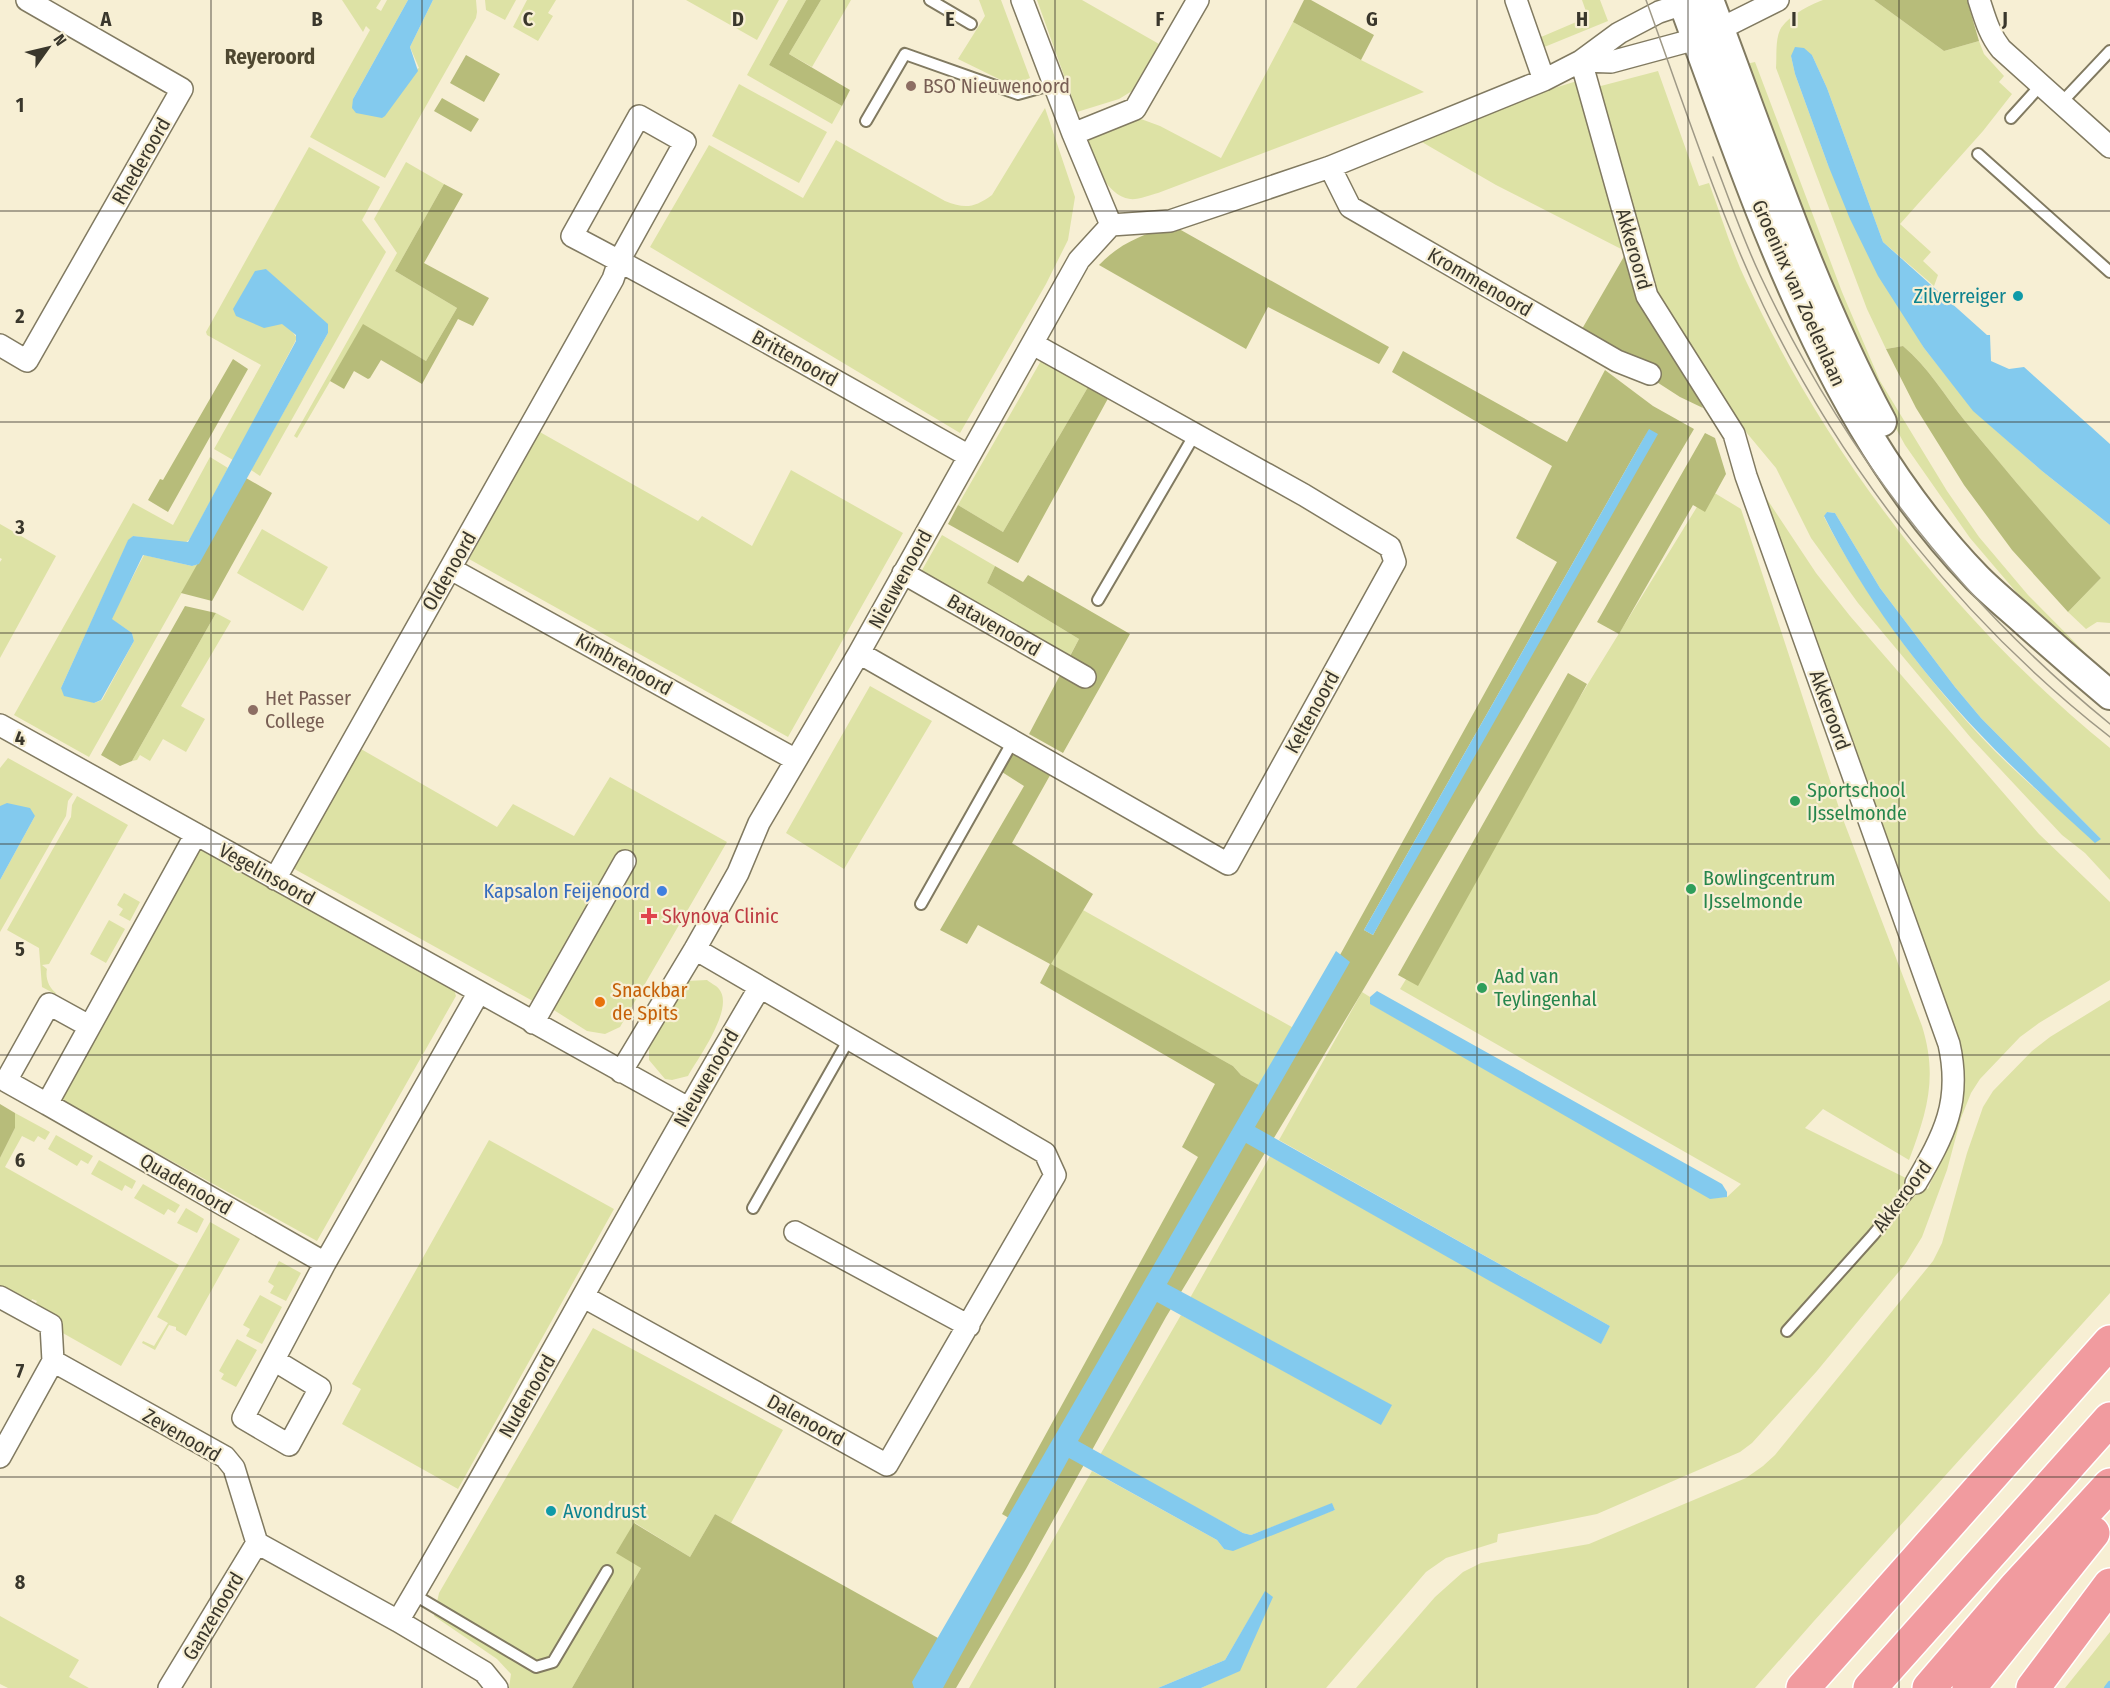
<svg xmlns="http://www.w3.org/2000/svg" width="2110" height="1688" font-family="'Fira Sans Condensed',sans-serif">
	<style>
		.green { fill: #dde2a5; fill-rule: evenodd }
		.forest { fill: #b7bc7a; fill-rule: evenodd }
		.water { fill: #83caee }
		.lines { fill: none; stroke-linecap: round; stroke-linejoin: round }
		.stream { stroke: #83caee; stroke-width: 6 }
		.lane-casing { stroke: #817a61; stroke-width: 14 }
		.street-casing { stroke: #817a61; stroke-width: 24 }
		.secondary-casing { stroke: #817a61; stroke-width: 32 }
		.highway-casing { stroke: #fff; stroke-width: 36 }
		.lane { stroke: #fff; stroke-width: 10 }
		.street { stroke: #fff; stroke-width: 21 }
		.secondary { stroke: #fff; stroke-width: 28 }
		.highway { stroke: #f19b9f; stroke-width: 33 }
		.tram { stroke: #9f9986; stroke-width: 1.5 }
		.grid { fill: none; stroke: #3a372c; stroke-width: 1.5; stroke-opacity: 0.55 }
		.education-dot { fill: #8d6e63; stroke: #f7efd4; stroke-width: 2 }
		.culture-dot { fill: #0f9aa8; stroke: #f7efd4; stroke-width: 2 }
		.leisure-dot { fill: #2e9e5b; stroke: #f7efd4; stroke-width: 2 }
		.shop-dot { fill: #3f7fe0; stroke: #f7efd4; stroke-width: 2 }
		.health-dot { fill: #e0444e; stroke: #f7efd4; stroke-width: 2 }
		.food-dot { fill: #e8710a; stroke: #f7efd4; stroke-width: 2 }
		.labels { text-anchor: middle; stroke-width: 4.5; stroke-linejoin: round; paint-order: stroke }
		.education-label { font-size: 20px; fill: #785e54; stroke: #f7efd4; text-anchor: start }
		.street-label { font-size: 20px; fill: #3a372c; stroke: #f7efd4 }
		.culture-label { font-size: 20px; fill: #0d838f; stroke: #f7efd4; text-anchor: end }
		.leisure-label { font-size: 20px; fill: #27864d; stroke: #f7efd4; text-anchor: start }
		.shop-label { font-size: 20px; fill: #366cbe; stroke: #f7efd4; text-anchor: end }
		.health-label { font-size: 20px; fill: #be3a42; stroke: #f7efd4; text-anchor: start }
		.food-label { font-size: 20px; fill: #c56008; stroke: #f7efd4; text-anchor: start }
		.neighbourhood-label { font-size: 21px; font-weight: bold; fill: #4f4831; stroke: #f7efd4 }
		.grid-label { font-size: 20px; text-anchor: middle; font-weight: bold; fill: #3a372c; stroke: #f7efd4; stroke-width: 4.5; stroke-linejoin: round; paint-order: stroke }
	</style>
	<rect width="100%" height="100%" fill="#f7efd4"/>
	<!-- green -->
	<path class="green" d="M342,0H381L376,8L381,11L387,0H408L353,99L419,68L410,47L433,0H476L477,12L476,18L385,178L310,137L370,30L366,26L363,32Z
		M485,0H516L505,20L486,10Z
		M527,0H556L548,13L553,16L538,41L513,27Z
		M686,0H779L757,40Z
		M788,0H806L769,65L842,106L832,124L747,75Z
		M821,0H851L812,67L789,54Z
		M979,0H1001L1030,78L1015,84L1007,83L958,59L985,16Z
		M1037,0H1082L1159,44L1132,91L1119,99L1077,112Z
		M1582,0H1600L1608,21L1537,50L1534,40L1588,17Z
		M1823,0H1874L1944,51L1979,41L1984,54L2004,76L1999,82L2012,94L1983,131L1900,224L1931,252L1923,261L1938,275L1934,286L1883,242L1827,88L1812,55L1791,56L1795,74L1828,165L1924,348L1974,411L2042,471L2110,525V623L2097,622L2086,629L2068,612L2101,578C2053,527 2009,474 1965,421C1945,396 1928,367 1903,346L1886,349L1867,309L1776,68C1777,57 1775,41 1780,30C1787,17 1809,5 1823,0Z
		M1293,22L1361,60L1424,92L1158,193C1150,195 1138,200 1130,199C1105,195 1094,161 1087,141L1141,119L1160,126L1221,158Z
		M1755,62L1842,292L1880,381L1947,491L1979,537L2028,595L2110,678L2074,652L2017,593L1970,538L1905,445L1857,357L1741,65Z
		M1658,71L1699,186L1709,183C1721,215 1731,250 1746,281C1830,460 1956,623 2110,748V880L2085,853L2062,835L1971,738L1858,603L1811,538L1776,468L1741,426L1660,307L1597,87ZM1827,512L1835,513L1880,588L1955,687L1981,718L2101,839C2081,823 2059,808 2039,792C1955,720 1875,615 1824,517Z
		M1577,81L1625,251L1496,185L1415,138L1493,107Z
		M739,84L827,132L799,183L712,136Z
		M1045,108L1075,197L1068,240L1046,284L960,433L650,247L709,145L803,198L836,140L945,201C965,209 974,208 992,195Z
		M309,147L380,187L362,220L386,252L260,476L251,470L328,333L266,269L279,324L282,323L291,330L297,338L233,460L214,449L261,365L207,335L206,332Z
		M406,162L444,184L395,271L457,308L426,361L363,325L297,438L294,436L397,253L374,219Z
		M1042,359L1091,382L1003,532L958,505Z
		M538,431L698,521L702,516L752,546L791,470L903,533L788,737L469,559Z
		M210,457L228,468L190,539L185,543L133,536L128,541L61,688L94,703L102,700L134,641L132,633L111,619L144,555L192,566L198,564L89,757L14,715L133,503L173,525Z
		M1743,463L1816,573L1850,616L2039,834L2110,902V980L2039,1023L2020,1037L1980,1079L1971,1093L1961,1118L1947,1170L1922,1237L1906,1263L1817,1371L1752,1443L1740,1452L1597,1514L1498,1534L1497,1542L1446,1558L1426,1572L1326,1688H1201L1240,1670L1265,1592L1225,1660L1158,1688H969L1092,1471L1217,1540L1224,1549L1335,1510L1332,1504L1251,1535L1243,1533L1100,1455L1181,1315L1381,1424L1391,1405L1190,1298L1270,1156L1601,1343L1610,1326L1279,1140L1362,992L1370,997L1371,1004L1710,1198L1727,1197L1741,1184L1400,989L1708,489L1741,509L1841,814L1922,1026C1938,1077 1927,1112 1909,1160L1823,1109L1805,1128L1928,1189L1937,1166L1959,1086Z
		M0,524L56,556L0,658V562L2,559L0,558Z
		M262,529L328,567L303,611L237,573Z
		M942,535L995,566L987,583L1079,639L1061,672L913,586Z
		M216,613L231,621L181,706L205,719L186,752L163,739L150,761L140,755L137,760L132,761Z
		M870,686L932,721L844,869L786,833Z
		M354,745L497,827L513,804L574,836L610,777L727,842L620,1027L605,1034L587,1031L549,1007L531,1000L289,866Z
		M8,758L73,794L68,801L66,816L0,932V880L35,816L0,806V768Z
		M77,796L128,825L49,964L42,965L47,969C45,978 49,988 56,993L55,994L42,987L39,948L7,930L71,817L72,805Z
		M200,845L453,986L456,996L317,1241L59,1099Z
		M124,893L140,902L130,921L119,915L123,909L117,905Z
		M1083,910L1299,1031L1266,1089L1241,1075L1233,1066L1050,964Z
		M109,920L125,929L106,963L90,954Z
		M707,980C710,983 716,985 719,989C735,1008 698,1058 688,1076L672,1080L665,1079L649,1060V1046L687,981Z
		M2110,1000V1293L1814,1621L1755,1688H1356L1435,1597L1463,1572L1481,1563L1589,1544L1746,1478L1763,1466L1775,1455L1933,1261L1942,1243L1967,1153L1983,1107L1993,1091L2032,1051L2050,1037Z
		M15,1113L50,1132L45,1140L38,1136L34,1142L22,1136L5,1167L179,1265L121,1366L61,1332L35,1305L37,1301L32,1299L30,1303L0,1285V1158L15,1128Z
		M56,1135L93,1156L88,1164L81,1160L77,1166L48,1149Z
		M489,1140L614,1209L458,1489L342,1424L361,1389L352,1384Z
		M99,1160L136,1181L132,1189L125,1185L122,1191L91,1174Z
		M143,1184L180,1205L175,1213L168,1209L164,1215L134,1198Z
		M186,1208L204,1219L197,1233L177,1223Z
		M210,1222L240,1239L186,1336L176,1330V1327L169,1325L155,1350L142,1343L143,1341L154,1346L168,1323L157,1317Z
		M279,1261L301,1273L286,1301L270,1293L274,1286L268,1282Z
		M260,1295L282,1307L262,1344L246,1336L250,1329L243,1325Z
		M593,1328L783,1430L731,1523L715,1514L690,1557L635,1523L641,1568L572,1688H509L511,1674L497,1659L434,1616L439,1593Z
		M237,1339L257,1350L236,1387L221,1379L224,1374L219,1371Z
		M0,1616L79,1660L69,1677L89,1688H8L0,1684Z
		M2110,1632V1688H2065Z"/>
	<!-- forest -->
	<path class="forest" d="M806,0H821L789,54L850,90L842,106L769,65Z
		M1304,0H1311L1374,35L1361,60L1293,22Z
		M1874,0H1967L1979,41L1944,51Z
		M466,55L500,74L484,102L450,83Z
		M442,98L479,119L471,132L434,111Z
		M444,184L463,194L424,263L489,298L473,326L458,319L422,384L381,360L370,378L368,379L354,371L344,389L330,381L363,324L426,361L457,308L395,271Z
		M1172,225L1389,347L1379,364L1268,307L1246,349L1099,265C1121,242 1143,235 1172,225Z
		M1626,253L1703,408L1680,397L1649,377L1652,371L1582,329Z
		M1903,346C1928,367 1945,396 1965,421C2009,474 2054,528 2101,578L2068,612L2012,550L1964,485L1916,408L1886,349Z
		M1403,351L1567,442L1605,370L1653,406L1694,429L1362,992L1166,1317L1026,1569L956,1688H572L641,1568L616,1553L634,1523L690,1557L715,1514L956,1648L1023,1526L1002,1514L1198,1157L1182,1147L1215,1084L1040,983L1050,964L978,925L967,944L940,930L1024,786L1002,772L1015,749L1053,770L1012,843L1093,894L1051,964L1233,1066L1241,1075L1266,1089L1557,562L1516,538L1552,466L1392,372ZM1649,429L1373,935L1364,930Z
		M233,359L248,369L168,512L148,500L160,479L163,480Z
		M1091,382L1111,393L1018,563L948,524L958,505L1003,532Z
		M1705,433L1715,438L1726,474L1705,512L1693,505L1619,634L1597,622Z
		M246,478L272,493L212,601L181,593Z
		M995,566L1023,582L1028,575L1130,634L1063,753L1029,734L1079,639L987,583Z
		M185,606L216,613L132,761L120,766L101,755Z
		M1568,673L1587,684L1418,986L1398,975Z
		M0,1104L15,1113V1128L0,1158Z"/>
	<!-- water -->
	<path class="water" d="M408,0H433L410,47L418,71L385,116L382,118L356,113L352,108L353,99Z
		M1795,47L1804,48L1812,55L1827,88L1883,242L1987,335H1990L1991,361L2009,369L2024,367L2110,444V525L2042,471L1973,411L1924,348L1878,276L1850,219L1828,165L1795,74L1791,56Z
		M266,269L328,324V333L199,564L192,566L143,555L112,619L132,633L134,641L101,700L94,703L64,696L61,688L128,540L133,536L188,542L296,341V335L282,324L264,328L236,316L233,309L255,271Z
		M1649,429L1658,434L1373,935L1364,930Z
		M1827,512L1835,513L1880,588L1955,687L1981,718L2101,839L2095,843C2056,807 2016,772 1980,734C1918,669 1864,596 1824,516Z
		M7,803L30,808L35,816L0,880V806Z
		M1336,951L1350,962L1255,1127L1610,1326L1601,1344L1246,1143L1167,1284L1392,1405L1381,1425L1157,1302L1078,1441L1243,1533L1251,1535L1332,1503L1335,1510L1233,1551L1224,1549L1217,1540L1069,1458L943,1688H914L912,1682Z
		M1377,991L1722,1184L1727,1192V1197L1710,1199L1370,1004V997Z
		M1265,1591L1273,1597L1240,1671L1201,1688H1158L1225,1660Z"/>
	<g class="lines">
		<!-- stream -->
		<path class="stream" d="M2107,1688L2110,1684"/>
		<!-- lane casing -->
		<g class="lane-casing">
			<path id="lane" d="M930,0L971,24
				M2061,103L2110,51
				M2011,118L2041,85
				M866,121L905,54L1018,94L1054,84
				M1978,154L2110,272
				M1098,600L1195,434
				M921,904L1013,741
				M753,1208L849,1039
				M1787,1331L1873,1235L1916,1183
				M413,1594L536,1667L553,1662L607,1571"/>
		</g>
		<!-- street casing -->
		<g class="street-casing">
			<path id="street" d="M1022,0L1073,134L1111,225
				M1516,0L1544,80
				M1979,0C1985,18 1989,34 2001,49L2110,147
				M1581,61L1647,296L1734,434L1746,476L1949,1044C1962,1102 1944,1135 1916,1183
				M1581,61L1611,62L1696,39L1720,29L1778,0
				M1073,134L1135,109L1198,0
				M1330,167L1350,207L1617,361L1650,374
				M1111,225L1170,221L1330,167L1544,80L1581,61L1619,33L1659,12L1695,0
				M0,345L27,361L182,89L27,0
				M451,569L796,760
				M903,573L1085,677
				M859,653L1228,864L1395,562L1390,547L1304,495L1033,344
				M0,725L688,1108
				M196,834L47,1104L325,1263
				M275,879L576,345L613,279L619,261L685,142L639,116L572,236C706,306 837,382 969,456
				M533,1023L625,861
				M621,1072L695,949L738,873L759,823L859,653L1079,260L1111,225
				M47,1104L6,1081L49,1004L89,1026
				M795,1232L969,1326
				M0,1297L51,1325L53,1361L225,1457L234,1468L257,1543L398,1621L484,1672L497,1688
				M584,1297L887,1465L1055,1175L1045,1153L695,949
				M274,1360L320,1388L289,1445L243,1418L325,1263L479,992
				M0,1457L53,1361
				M398,1621C522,1412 635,1196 760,987
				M169,1688L257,1543"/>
		</g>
		<!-- secondary casing -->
		<g class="secondary-casing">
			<path id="secondary" d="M1682,0C1757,201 1824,420 1977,578C1990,591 2004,603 2018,615C2048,642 2079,669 2110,695
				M1709,0C1763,142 1810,288 1882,422"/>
		</g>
		<!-- highway casing -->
		<g class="highway-casing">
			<path id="highway" d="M1803,1688L2110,1342
				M1870,1688L2110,1419
				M1929,1688L2015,1588L2110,1485
				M1969,1688L2093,1533
				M2033,1688L2110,1585"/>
		</g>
		<!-- lane -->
		<use href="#lane" class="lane"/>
		<!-- street -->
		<use href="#street" class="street"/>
		<!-- secondary -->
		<use href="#secondary" class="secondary"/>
		<!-- highway -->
		<use href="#highway" class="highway"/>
		<!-- tram -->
		<path class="tram" d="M1646,0C1683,102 1717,207 1763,305C1843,472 1964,623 2110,737
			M1713,157C1728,196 1742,237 1760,275C1843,452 1959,601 2110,724"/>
	</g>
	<!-- grid -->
	<path class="grid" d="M211,0V1688M422,0V1688M633,0V1688M844,0V1688M1055,0V1688M1266,0V1688M1477,0V1688M1688,0V1688M1899,0V1688M0,211H2110M0,422H2110M0,633H2110M0,844H2110M0,1055H2110M0,1266H2110M0,1477H2110"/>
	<!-- markers -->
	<g class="education-dot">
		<circle cx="911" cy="86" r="6"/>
		<circle cx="253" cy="710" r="6"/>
	</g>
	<g class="culture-dot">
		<circle cx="2018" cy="296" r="6"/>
		<circle cx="551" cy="1511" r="6"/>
	</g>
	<g class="leisure-dot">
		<circle cx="1795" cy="801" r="6"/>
		<circle cx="1691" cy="889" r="6"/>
		<circle cx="1482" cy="988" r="6"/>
	</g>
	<circle class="shop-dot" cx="662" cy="891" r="6"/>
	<path class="health-dot" d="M646 907h6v6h6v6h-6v6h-6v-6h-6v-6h6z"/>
	<circle class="food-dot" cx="600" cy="1002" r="6"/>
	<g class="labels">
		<!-- education labels -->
		<g class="education-label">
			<text x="923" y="93">BSO Nieuwenoord</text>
			<text x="265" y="705">Het Passer<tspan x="265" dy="23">College</tspan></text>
		</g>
		<!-- street labels -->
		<g class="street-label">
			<text transform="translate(141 161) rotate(-60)" y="7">Rhederoord</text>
			<text transform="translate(1634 249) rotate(74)" y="7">Akkeroord</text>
			<text transform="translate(1480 282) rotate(30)" y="7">Krommenoord</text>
			<text transform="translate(1799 293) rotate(66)" y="7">Groeninx van Zoelenlaan</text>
			<text transform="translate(795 358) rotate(29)" y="7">Brittenoord</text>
			<text transform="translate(449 571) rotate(-60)" y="7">Oldenoord</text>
			<text transform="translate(900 579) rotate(-61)" y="7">Nieuwenoord</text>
			<text transform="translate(994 625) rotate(30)" y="7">Batavenoord</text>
			<text transform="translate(624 664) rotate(29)" y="7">Kimbrenoord</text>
			<text transform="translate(1830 710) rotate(70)" y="7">Akkeroord</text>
			<text transform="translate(1312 712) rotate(-61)" y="7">Keltenoord</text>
			<text transform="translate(267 874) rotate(29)" y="7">Vegelinsoord</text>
			<text transform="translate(706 1078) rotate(-60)" y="7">Nieuwenoord</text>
			<text transform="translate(186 1184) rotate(30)" y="7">Quadenoord</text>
			<text transform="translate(1902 1196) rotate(-53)" y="7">Akkeroord</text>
			<text transform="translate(527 1396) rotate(-60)" y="7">Nudenoord</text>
			<text transform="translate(806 1420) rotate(29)" y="7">Dalenoord</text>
			<text transform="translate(182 1435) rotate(30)" y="7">Zevenoord</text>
			<text transform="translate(213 1616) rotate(-59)" y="7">Ganzenoord</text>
		</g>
		<!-- culture labels -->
		<g class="culture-label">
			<text x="2006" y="303">Zilverreiger</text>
			<text x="563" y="1518" text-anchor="start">Avondrust</text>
		</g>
		<!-- leisure labels -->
		<g class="leisure-label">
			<text x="1807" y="797">Sportschool<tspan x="1807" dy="23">IJsselmonde</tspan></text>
			<text x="1703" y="885">Bowlingcentrum<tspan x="1703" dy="23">IJsselmonde</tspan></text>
			<text x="1494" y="983">Aad van<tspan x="1494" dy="23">Teylingenhal</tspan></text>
		</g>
		<!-- shop labels -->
		<g class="shop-label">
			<text x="650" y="898">Kapsalon Feijenoord</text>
		</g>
		<!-- health labels -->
		<g class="health-label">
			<text x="662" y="923">Skynova Clinic</text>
		</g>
		<!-- food labels -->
		<g class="food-label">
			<text x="612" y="997">Snackbar<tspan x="612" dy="23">de Spits</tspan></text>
		</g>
		<!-- neighbourhood labels -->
		<g class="neighbourhood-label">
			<text x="270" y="64">Reyeroord</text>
		</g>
	</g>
	<g class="grid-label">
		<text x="106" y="26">A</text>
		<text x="317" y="26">B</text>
		<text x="528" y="26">C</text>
		<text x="738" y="26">D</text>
		<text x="950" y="26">E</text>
		<text x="1160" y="26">F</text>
		<text x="1372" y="26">G</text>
		<text x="1582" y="26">H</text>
		<text x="1794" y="26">I</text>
		<text x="2005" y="26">J</text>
		<text x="20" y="112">1</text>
		<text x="20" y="323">2</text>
		<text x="20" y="534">3</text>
		<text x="20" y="745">4</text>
		<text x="20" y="956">5</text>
		<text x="20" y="1167">6</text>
		<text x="20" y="1378">7</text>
		<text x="20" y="1589">8</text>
	</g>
	<!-- north arrow -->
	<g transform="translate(48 48) rotate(56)" stroke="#f7efd4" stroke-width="4.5" paint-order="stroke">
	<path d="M0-4.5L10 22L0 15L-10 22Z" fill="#3a372c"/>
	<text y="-9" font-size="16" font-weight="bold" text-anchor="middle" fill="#3a372c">N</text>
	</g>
</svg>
